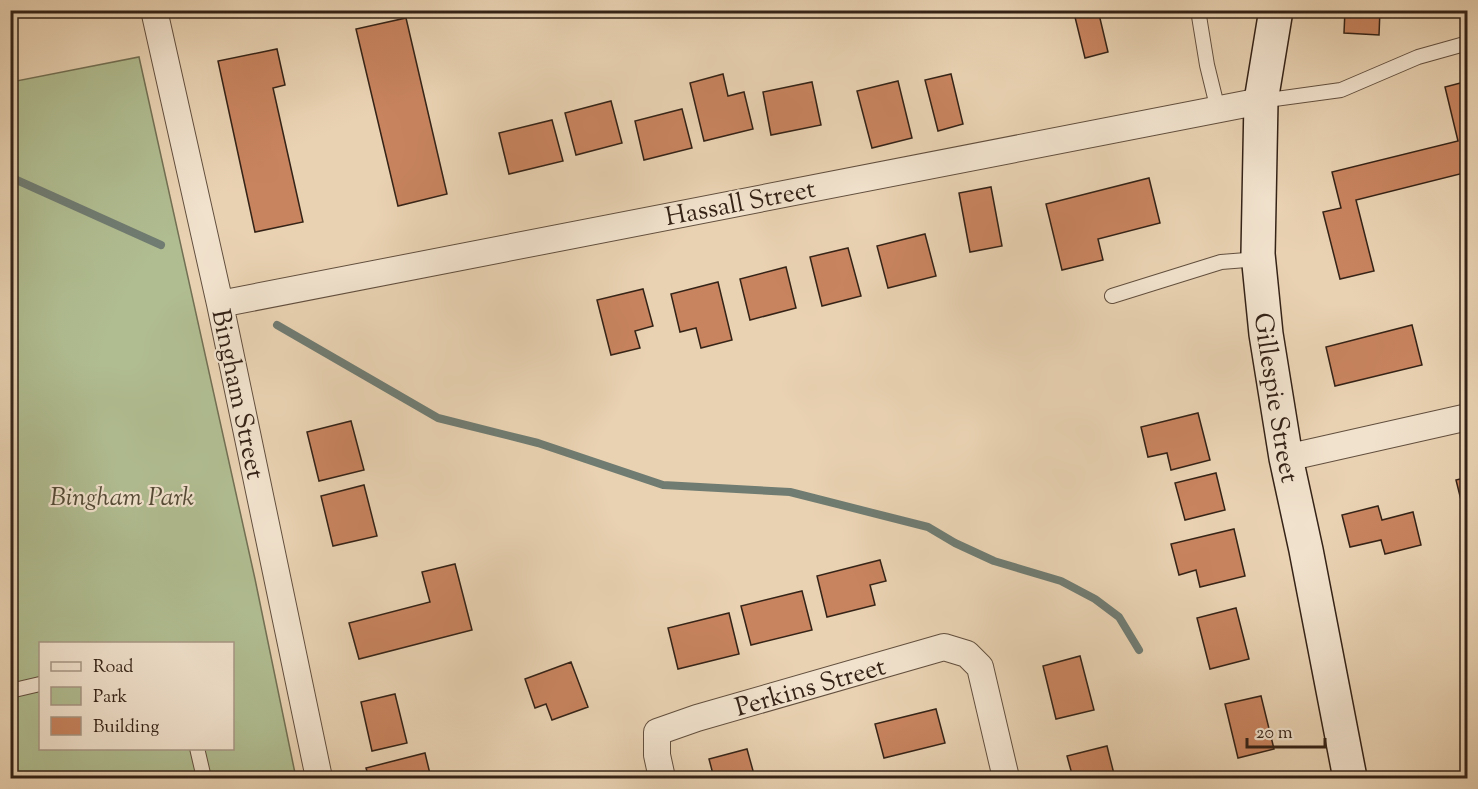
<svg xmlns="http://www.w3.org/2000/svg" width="1478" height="789" font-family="'Sorts Mill Goudy',serif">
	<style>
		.green { fill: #b0bd91; stroke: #727054; stroke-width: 1.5; fill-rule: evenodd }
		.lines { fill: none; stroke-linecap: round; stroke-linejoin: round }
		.stream { stroke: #707c72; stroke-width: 8 }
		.building { fill: #c8845f; stroke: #352317; stroke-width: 1.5 }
		.lane-casing { stroke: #624f3e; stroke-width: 16 }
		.street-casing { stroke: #624f3e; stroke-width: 28 }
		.secondary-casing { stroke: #352317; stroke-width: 36 }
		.lane { stroke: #f1e2cd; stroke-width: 14 }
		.street { stroke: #f1e2cd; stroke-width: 26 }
		.secondary { stroke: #f1e2cd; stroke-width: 33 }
		.labels { text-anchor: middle; stroke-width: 4.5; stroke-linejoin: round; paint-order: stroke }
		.street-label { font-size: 26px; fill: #352317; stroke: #f1e2cd }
		.park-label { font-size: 26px; font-style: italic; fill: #544a36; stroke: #f1e2cd }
	</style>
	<rect width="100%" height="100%" fill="#e9d2b2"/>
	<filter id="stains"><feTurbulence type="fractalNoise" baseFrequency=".00333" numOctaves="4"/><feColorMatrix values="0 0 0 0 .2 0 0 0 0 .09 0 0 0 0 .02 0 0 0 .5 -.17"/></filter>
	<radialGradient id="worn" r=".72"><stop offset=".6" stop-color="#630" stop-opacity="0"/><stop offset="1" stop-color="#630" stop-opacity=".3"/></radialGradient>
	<!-- green -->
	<path class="green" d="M139,57L255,579L296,778H11V82ZM40,644H232V748H40Z"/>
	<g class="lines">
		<!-- stream -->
		<path class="stream" d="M10,177L161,245
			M277,325L438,418L538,443L663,485L790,492L928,527L955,543L994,561L1061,581L1095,599L1119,617L1139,650"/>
	</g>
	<!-- building -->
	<path class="building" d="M16,10H41L17,15Z
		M1083,10H1098L1108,52L1085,58L1074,13Z
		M1345,10H1380L1379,35L1344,33Z
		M406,18L447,194L398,206L356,29Z
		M277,49L285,85L273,88L303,222L255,232L218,61Z
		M723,74L728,96L744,92L753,129L704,141L690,83Z
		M951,74L963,124L938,131L925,80Z
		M898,81L912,138L872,148L857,91Z
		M1468,81V172L1356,200L1374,271L1340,279L1323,212L1341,208L1332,172L1458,141L1445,87Z
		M812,82L821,125L771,135L763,92Z
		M611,101L622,143L576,155L565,113Z
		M682,109L692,148L644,160L635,121Z
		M552,120L563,161L509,174L499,133Z
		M1149,178L1160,223L1098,239L1103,260L1062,270L1046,204Z
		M991,187L1002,246L970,252L959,193Z
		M925,234L936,276L888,288L877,246Z
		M848,248L861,296L822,306L810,257Z
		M786,267L796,308L750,320L740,279Z
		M718,282L732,340L701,348L696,328L680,332L671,294Z
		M643,289L653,326L635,331L640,348L611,355L597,300Z
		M1412,325L1422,365L1335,386L1326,347Z
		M1198,413L1210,460L1171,470L1167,453L1148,457L1141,427Z
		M351,421L364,470L319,481L307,432Z
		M1216,473L1225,510L1185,520L1175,483Z
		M1468,477V511L1464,512L1456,480Z
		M364,485L377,536L333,546L321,496Z
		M1378,506L1382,520L1413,512L1421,545L1385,554L1381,540L1350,547L1342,515Z
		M1234,529L1245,576L1200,587L1196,570L1179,575L1171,544Z
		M880,560L886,581L870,585L875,605L827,617L817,576Z
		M455,564L472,630L359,659L349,623L430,602L422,572Z
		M802,591L812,630L751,645L741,606Z
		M1236,608L1249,659L1210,669L1197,618Z
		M729,613L739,654L678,669L668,628Z
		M1080,656L1094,710L1056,719L1043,666Z
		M571,662L588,707L552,720L546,704L535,708L525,679Z
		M395,694L407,743L372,751L361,702Z
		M1261,696L1274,749L1238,758L1225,704Z
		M936,709L945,743L884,758L875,724Z
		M1107,746L1115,778H1073L1067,756Z
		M747,749L755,778H714L709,759Z
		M425,753L431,778H369L366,768Z"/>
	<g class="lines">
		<!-- lane casing -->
		<g class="lane-casing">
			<path id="lane" d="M1198,10L1207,65L1218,110
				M1261,101L1341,90L1418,57L1468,43
				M1112,296L1221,262L1259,259
				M10,691L40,684
				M197,748L204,778"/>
		</g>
		<!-- street casing -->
		<g class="street-casing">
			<path id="street" d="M154,10L220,304L319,778
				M220,304L1261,101
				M1286,458L1468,417
				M662,778L657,755V732L697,718L944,647L967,654L980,667L1006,778"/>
		</g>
		<!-- secondary casing -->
		<g class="secondary-casing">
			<g id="secondary">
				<path id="s1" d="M1276,10L1261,101L1258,254L1266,334L1286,458L1306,550L1350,778"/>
			</g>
		</g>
		<!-- lane -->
		<use href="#lane" class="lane"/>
		<!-- street -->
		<use href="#street" class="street"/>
		<!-- secondary -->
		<use href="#secondary" class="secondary"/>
	</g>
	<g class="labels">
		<!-- street labels -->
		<g class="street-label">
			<text transform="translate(740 202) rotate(-11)" y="9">Hassall Street</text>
			<text transform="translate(239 394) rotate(78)" y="9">Bingham Street</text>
			<text dy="9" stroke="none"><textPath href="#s1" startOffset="390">Gillespie Street</textPath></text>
			<text transform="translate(810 686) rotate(-16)" y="9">Perkins Street</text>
		</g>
		<!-- park labels -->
		<g class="park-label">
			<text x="122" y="505">Bingham Park</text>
		</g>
	</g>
	<!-- margin -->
	<rect width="1478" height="789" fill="none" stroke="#e9d2b2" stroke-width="36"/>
	<rect x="12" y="12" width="1454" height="765" fill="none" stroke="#352317" stroke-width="3"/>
	<rect x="18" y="18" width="1442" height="753" fill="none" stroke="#352317" stroke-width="1.5"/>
	<!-- legend -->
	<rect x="39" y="642" width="195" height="108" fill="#f1e2cd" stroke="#a69684" stroke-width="1.5"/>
	<rect x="51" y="662" width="30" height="9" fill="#f1e2cd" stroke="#a69684" stroke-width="1.5"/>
	<text x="93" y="672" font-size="18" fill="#352317">Road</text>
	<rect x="51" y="687" width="30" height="18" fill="#b0bd91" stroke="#a69684" stroke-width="1.5"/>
	<text x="93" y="702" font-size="18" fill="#352317">Park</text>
	<rect x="51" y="717" width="30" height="18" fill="#c8845f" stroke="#a69684" stroke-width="1.5"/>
	<text x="93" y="732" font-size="18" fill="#352317">Building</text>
	<!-- scale -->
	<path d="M1247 738v9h78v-9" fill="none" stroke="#352317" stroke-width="3"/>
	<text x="1256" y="738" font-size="18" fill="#352317" stroke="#f1e2cd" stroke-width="4.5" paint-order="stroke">20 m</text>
	<rect width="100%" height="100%" filter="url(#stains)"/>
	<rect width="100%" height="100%" fill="url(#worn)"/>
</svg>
